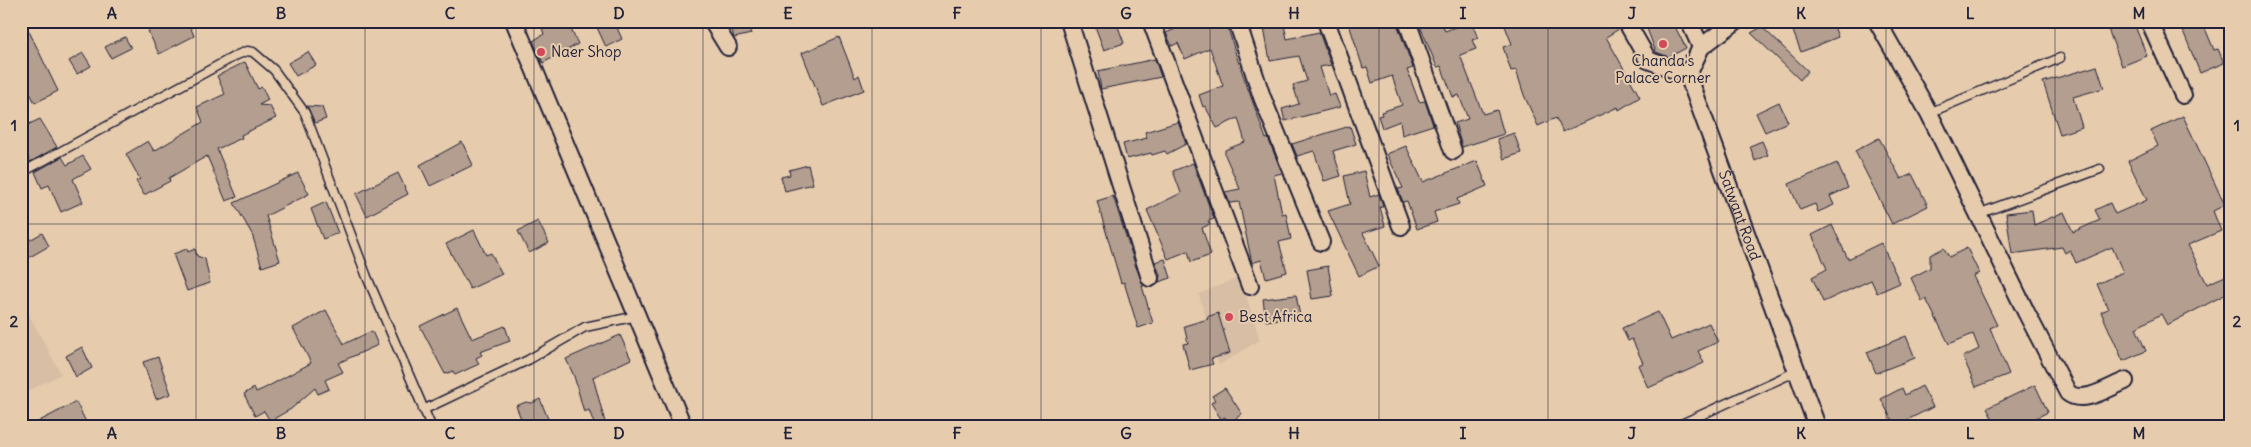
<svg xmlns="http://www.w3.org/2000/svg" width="2251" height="447" font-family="Delius,sans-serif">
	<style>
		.built { fill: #d7bea4 }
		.building { fill: #b39e8f; stroke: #22223b }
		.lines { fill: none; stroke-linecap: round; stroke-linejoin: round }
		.service-casing { stroke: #22223b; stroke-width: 11 }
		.minor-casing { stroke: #22223b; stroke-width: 20 }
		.service { stroke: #e6cbad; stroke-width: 8 }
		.minor { stroke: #e6cbad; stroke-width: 16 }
		.grid { fill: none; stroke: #22223b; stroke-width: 1; stroke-opacity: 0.55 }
		.poi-dot { fill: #d1495b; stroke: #e6cbad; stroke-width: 2 }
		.labels { text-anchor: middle; stroke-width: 4; stroke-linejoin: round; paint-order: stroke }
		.poi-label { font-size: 15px; fill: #22223b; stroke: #e6cbad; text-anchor: start }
		.street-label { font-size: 15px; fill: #22223b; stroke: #e6cbad }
		.neatline { fill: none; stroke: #22223b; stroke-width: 2 }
		.grid-label { font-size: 16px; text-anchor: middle; font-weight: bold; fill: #22223b }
	</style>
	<rect width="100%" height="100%" fill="#e6cbad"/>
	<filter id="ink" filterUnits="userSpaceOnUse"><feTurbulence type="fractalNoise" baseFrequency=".02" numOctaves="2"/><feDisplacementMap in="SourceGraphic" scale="10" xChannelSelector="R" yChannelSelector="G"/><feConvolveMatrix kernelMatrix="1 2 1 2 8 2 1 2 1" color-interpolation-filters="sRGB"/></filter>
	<g filter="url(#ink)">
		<!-- built -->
		<path class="built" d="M1240,277L1260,340L1219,365L1199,294Z
			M21,300L61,374L21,395Z"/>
		<!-- building -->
		<path class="building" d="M21,21H24L58,91L35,103L21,75Z
			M167,21H188L194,36L159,54L148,31Z
			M550,21H567L578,44L543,63L533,41L544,34L541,25Z
			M594,21H614L622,39L606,47Z
			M730,21H747L751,34L734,38Z
			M1093,21H1116L1124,43L1104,50Z
			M1193,21H1226L1236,55L1266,139L1268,138L1282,173L1274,175L1282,214L1286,213L1291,239L1279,242L1287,272L1266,278L1261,260L1252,263L1239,202L1230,203L1225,192L1240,189L1225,155V150L1245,142L1238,118L1217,128L1205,106L1203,107L1199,95L1223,86L1210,48L1185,59L1178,43L1172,46L1166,33Z
			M1348,21H1396L1413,68L1407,70L1419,102L1425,101L1433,125L1402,135L1400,121L1382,128L1378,116L1382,115L1381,112L1402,105L1392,76L1372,83L1367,67L1363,68Z
			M1418,21H1441L1445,31L1471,21L1478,38L1472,40L1476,49L1460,55L1483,114L1497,110L1504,134L1462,147L1455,123L1468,119L1459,95L1453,97L1441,66L1437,67Z
			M1503,21H1616L1619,29L1606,37L1640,97L1619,110L1618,107L1563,132L1556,118L1538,126L1524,95L1516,70L1511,71L1503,47L1512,44Z
			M1644,21H1672L1686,48L1669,57L1656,52Z
			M1805,21H1832L1838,37L1801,52L1791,26Z
			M2105,21H2133L2147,56L2122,66Z
			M2179,21H2202L2214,50L2218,49L2224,63L2200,73Z
			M1284,25L1287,39L1319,32L1331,65L1320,67L1329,96L1335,94L1340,107L1285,121L1282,109L1299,104L1293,85L1307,81L1299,56L1270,61L1264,28Z
			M1762,27L1808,71L1800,80L1751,33Z
			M125,37L131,48L111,58L105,47Z
			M839,37L855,78L859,75L864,90L823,106L802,53Z
			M308,52L316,65L296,76L288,63Z
			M83,53L91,66L77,74L69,61Z
			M1155,59L1161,77L1101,89L1098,71Z
			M245,62L258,89L262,87L268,100L259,105L270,106L276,118L241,135L242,138L217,149L237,197L226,201L207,156L169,178L170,181L144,195L136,181L140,179L126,154L148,141L154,151L203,122L197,107L225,94L217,76Z
			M2097,66L2104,88L2073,97L2082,127L2060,134L2043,82Z
			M1779,102L1788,122L1765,132L1756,113Z
			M307,106L322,107L326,119L315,123Z
			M2183,116L2225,205L2213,211L2221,231L2188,245L2207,284L2230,274V292L2167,325L2161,314L2136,328L2146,351L2123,361L2101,312L2108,309L2097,284L2123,272L2112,247L2076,263L2070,250L2065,253L2062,247L2012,254L2006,213L2032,210L2034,225L2064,212L2073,232L2100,220L2095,210L2110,203L2115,214L2147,200L2128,161L2158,146L2151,131Z
			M40,119L57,147L30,162L28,157L21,162V128Z
			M1178,122L1186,144L1167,154L1165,151L1152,155L1151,153L1127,159L1123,144L1147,138L1145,132Z
			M1350,126L1356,144L1333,151L1341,176L1324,181L1314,151L1297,156L1292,144Z
			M1514,133L1521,153L1504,159L1497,139Z
			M1879,138L1901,179L1912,174L1928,206L1892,224L1855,151Z
			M1762,141L1768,155L1755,161L1750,146Z
			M462,142L473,165L430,186L420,165Z
			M1406,146L1423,182L1477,161L1487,186L1457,199L1459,204L1434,212L1437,222L1417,229L1407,201L1403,202L1398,189L1403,188L1387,154Z
			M83,156L91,169L73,179L83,202L61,212L49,185L42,188L35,172L62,157L67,165Z
			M1193,163L1214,219L1208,221L1210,224L1202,228L1211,255L1191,262L1188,251L1168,259L1147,210L1181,193L1173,171Z
			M1837,163L1848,188L1830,196L1834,205L1818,212L1815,204L1800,210L1789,184Z
			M808,165L813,184L785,191L781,177L790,175L789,170Z
			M1364,171L1370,197L1379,194L1383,207H1380L1385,226L1363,233L1379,266L1359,276L1328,211L1350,204L1344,176Z
			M298,173L309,194L266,216L280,261L262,267L252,234L234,203Z
			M398,173L408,194L367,216L356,194Z
			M1113,196L1136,267L1144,286H1142L1153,323L1138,328L1124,282L1121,283L1097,201Z
			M326,202L338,233L323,239L311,209Z
			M538,221L549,243L529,253L518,231Z
			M21,224L30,240L42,233L49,246L21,262Z
			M1832,225L1848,259L1881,243L1900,283L1877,293L1871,280L1823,302L1812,277L1827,269L1812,235Z
			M474,230L486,255L491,253L502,274L470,289L446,244Z
			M1944,248L1949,257L1967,248L1979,273L1973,276L1997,325L1990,328L2009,374L1976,387L1963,357L1979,349L1973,334L1949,344L1926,299L1922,301L1911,278L1930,268V255Z
			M187,249L188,252L195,249L197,256L205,259L210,283L187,291L173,254Z
			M1165,259L1171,278L1159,282L1160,275L1155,262Z
			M1328,266L1333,296L1312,299L1307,270Z
			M1296,295L1300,316L1266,321L1263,299Z
			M457,308L472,339L505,326L510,341L480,352L482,355L476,358L479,364L455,375L453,371L445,374L420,326Z
			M326,310L344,344L372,331L378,345L338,363L343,372L325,380L329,389L318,394L315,388L291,409L270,421L264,411L255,416L244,394L254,388L256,392L265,388L311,363L293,328Z
			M1658,312L1671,340L1709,323L1718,342L1698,351L1704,363L1648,388L1638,365L1643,363L1632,339L1628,341L1622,328Z
			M1218,313L1230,353L1211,359L1213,364L1190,370L1183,344L1188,343L1184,326L1208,319L1207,317Z
			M620,335L631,359L593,377L606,426H595L589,410L584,412L574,376L566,359Z
			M1906,336L1915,358L1876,373L1867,352Z
			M82,347L92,368L76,377L66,356Z
			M158,357L171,394L156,399L143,362Z
			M2035,385L2048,412L2020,426H1996L1987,408Z
			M1922,386L1933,407L1895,426L1881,399L1902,388L1905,395Z
			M1225,388L1242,414L1229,423L1225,417L1221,419L1211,403L1215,400L1212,396Z
			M540,399L551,426H524L516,406L526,402L532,403Z
			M76,402L88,426H30Z"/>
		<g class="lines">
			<!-- service casing -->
			<g class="service-casing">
				<path id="service" d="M1929,113L2060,58
					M21,173L237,55L247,51L253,52L274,70L305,113L367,277L431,426
					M1978,214L2100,169
					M423,410L528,360L585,327L637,316
					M1677,426L1797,371"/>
			</g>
			<!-- minor casing -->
			<g class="minor-casing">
				<g id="minor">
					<path d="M514,21L683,426"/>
					<path d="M712,21L728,47"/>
					<path d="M1069,21L1150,278"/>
					<path d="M1151,21L1250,286"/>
					<path d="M1237,21L1262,97L1321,242"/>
					<path d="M1326,21L1401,226"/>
					<path d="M1407,21L1453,151"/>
					<path d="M1626,21L1648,60L1688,75"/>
					<path d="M1689,21L1701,47"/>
					<path id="s1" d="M1736,21L1701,47L1688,75L1817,426"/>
					<path d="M1877,21L1929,113L2026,312L2068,393C2083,405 2110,387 2125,381"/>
					<path d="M2149,21L2183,95"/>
				</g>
			</g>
			<!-- service -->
			<use href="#service" class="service"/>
			<!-- minor -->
			<use href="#minor" class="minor"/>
		</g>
	</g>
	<!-- grid -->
	<path class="grid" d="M196,21V426M365,21V426M534,21V426M703,21V426M872,21V426M1041,21V426M1210,21V426M1379,21V426M1548,21V426M1717,21V426M1886,21V426M2055,21V426M21,224H2230"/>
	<!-- markers -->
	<g class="poi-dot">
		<circle cx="1663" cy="44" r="5"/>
		<circle cx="541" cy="52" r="5"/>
		<circle cx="1229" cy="317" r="5"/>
	</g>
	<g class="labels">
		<!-- poi labels -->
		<g class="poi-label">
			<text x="551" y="57">Naer Shop</text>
			<text x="1663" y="66" text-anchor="middle">Chanda's<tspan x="1663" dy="17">Palace Corner</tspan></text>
			<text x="1239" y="322">Best Africa</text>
		</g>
		<!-- street labels -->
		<g class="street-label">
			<text dy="5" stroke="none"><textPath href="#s1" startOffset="224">Satwant Road</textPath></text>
		</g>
	</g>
	<!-- margin -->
	<rect width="2251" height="447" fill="none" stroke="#e6cbad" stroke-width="55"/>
	<rect x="28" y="28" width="2196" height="392" class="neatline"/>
	<g class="grid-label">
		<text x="112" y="19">A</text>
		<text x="281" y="19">B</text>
		<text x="450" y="19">C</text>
		<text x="619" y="19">D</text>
		<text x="788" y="19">E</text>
		<text x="957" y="19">F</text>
		<text x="1126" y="19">G</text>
		<text x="1294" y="19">H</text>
		<text x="1463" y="19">I</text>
		<text x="1632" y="19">J</text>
		<text x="1801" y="19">K</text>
		<text x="1970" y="19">L</text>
		<text x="2139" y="19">M</text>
		<text x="14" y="131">1</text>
		<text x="2237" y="131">1</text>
		<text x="14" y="327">2</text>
		<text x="2237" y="327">2</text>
		<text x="112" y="439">A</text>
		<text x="281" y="439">B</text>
		<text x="450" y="439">C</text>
		<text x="619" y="439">D</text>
		<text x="788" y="439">E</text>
		<text x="957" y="439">F</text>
		<text x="1126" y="439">G</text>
		<text x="1294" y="439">H</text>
		<text x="1463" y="439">I</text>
		<text x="1632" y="439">J</text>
		<text x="1801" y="439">K</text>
		<text x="1970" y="439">L</text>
		<text x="2139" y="439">M</text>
	</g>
</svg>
